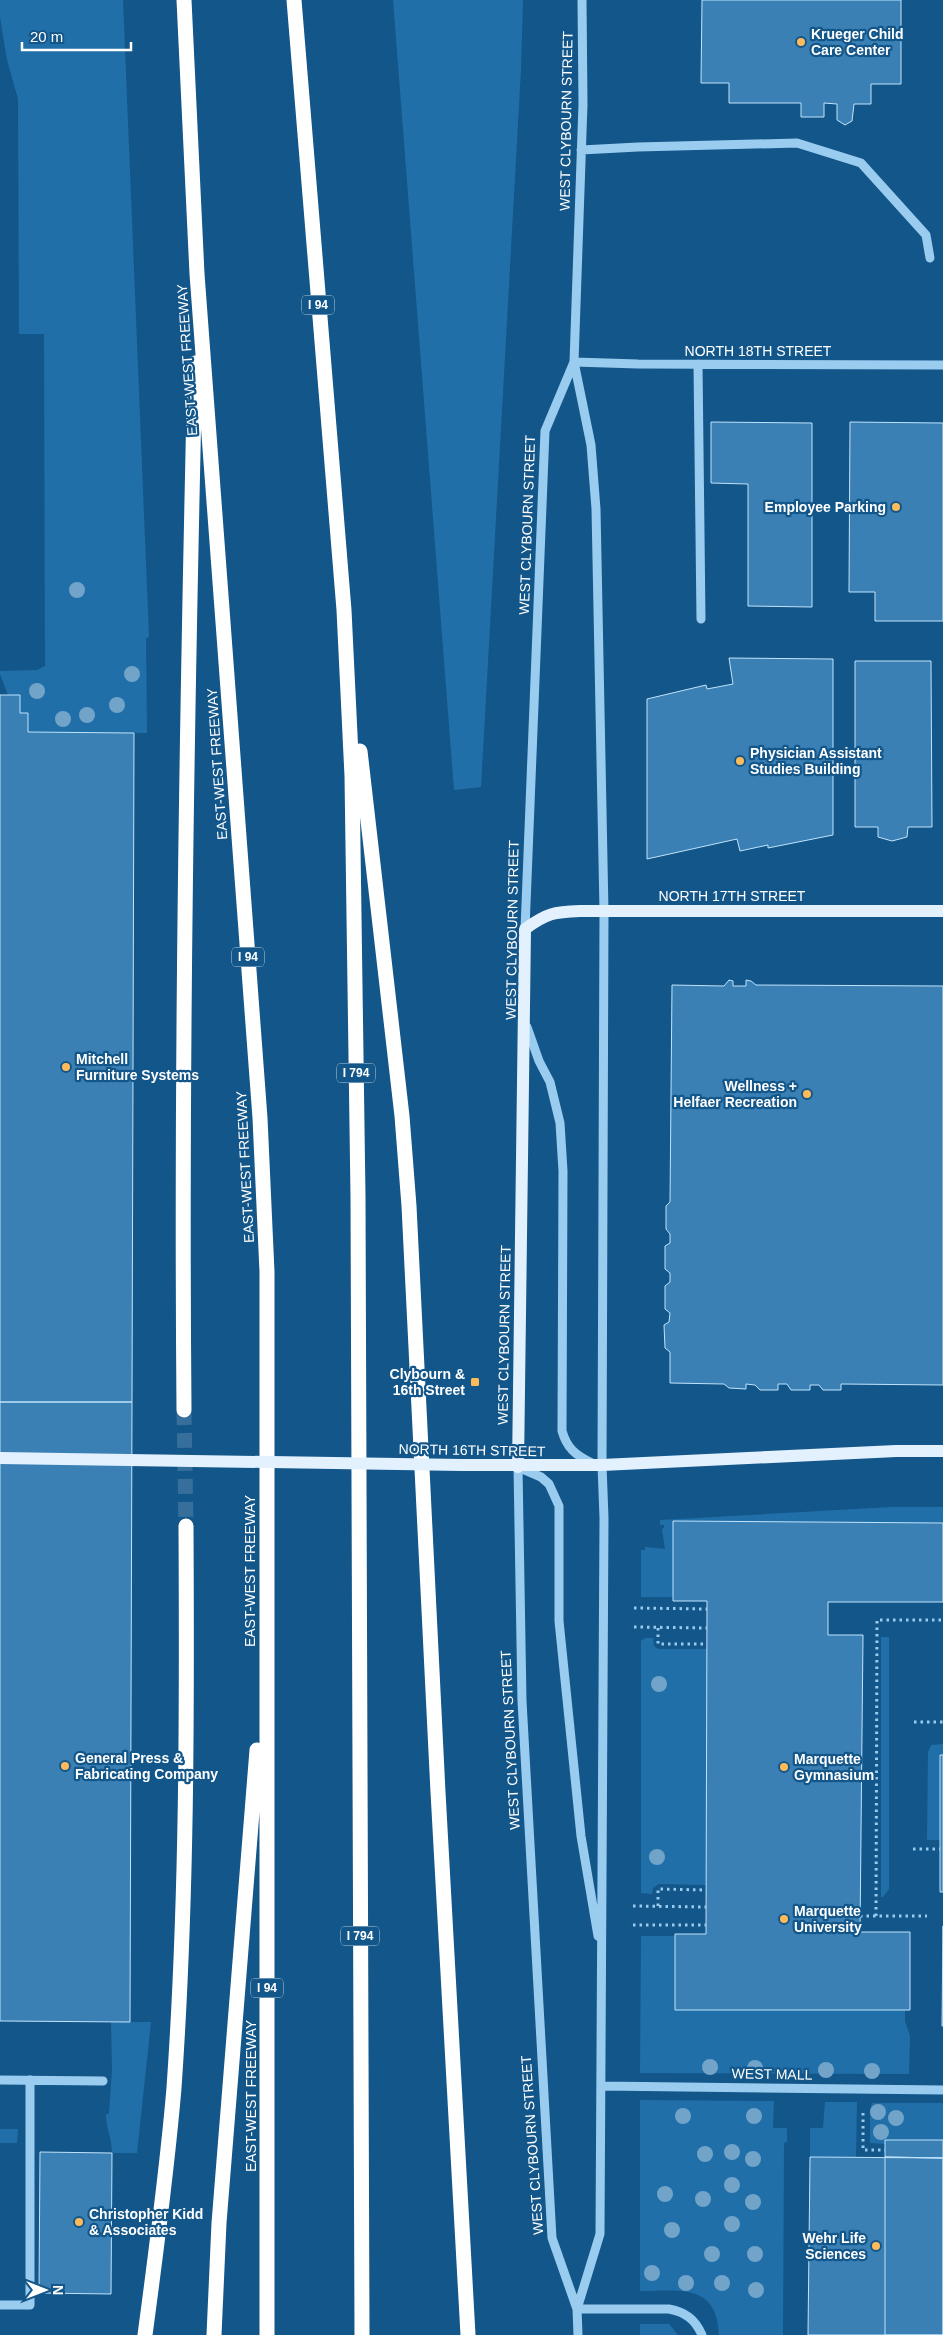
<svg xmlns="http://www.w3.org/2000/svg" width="943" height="2335" font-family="Arial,sans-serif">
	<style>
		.green { fill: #216fa8 }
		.building { fill: #3b80b4; stroke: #c0e3fc }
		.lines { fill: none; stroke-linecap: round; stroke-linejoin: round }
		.highway-tunnel { stroke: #366f9c; stroke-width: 15; stroke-dasharray: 15 8; stroke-linecap: butt }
		.path { stroke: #9accf0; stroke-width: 3; stroke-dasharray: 2.5 4; stroke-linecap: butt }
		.minor { stroke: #9accf0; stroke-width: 9 }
		.major { stroke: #e3f1ff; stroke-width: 12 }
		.highway { stroke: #fff; stroke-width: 15 }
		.major-bridge { stroke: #e3f1ff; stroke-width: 12 }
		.tree { fill: #72a4c9 }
		.poi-dot { fill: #ffbb59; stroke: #13568a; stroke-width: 2 }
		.labels { text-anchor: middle; stroke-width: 4.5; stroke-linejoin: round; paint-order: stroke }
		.shield { fill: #13568a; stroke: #b8ccdc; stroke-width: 1 }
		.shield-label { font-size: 12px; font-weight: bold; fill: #fff }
		.poi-label { font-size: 14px; font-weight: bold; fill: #fff; stroke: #13568a; text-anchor: start }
		.street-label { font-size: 14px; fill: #fff; stroke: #13568a }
	</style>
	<rect width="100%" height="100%" fill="#13568a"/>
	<!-- green -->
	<path class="green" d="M0,0H123L149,637L146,638L147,733L28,732V714L20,713L8,695L0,674V671L37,670L45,666L44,334H19L18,99L7,60L0,17Z
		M393,0H523L521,69L481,787L454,790Z
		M891,1507H943V1523L673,1521V1597H641V1550H645V1547L665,1549L662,1529L664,1528V1525H660V1520Z
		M881,1637H889V1889L883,1897H881Z
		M645,1638H653L654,1646L658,1649H707L706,1885L659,1884L653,1888L652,1894L641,1893V1641Z
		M943,1744V1755H940V1840H927L928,1752L931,1745Z
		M641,1936H675V2010H905V2021L910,2036L909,2074L640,2073Z
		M111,2022H151L137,2153H112C112,2139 106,2128 106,2114H109L112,2069Z
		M640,2100L774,2101L773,2128H787V2142L784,2143L783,2335H719C717,2283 680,2291 640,2291Z
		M825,2102H857L856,2157H810V2128H823Z
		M872,2103H943V2140H885V2144L870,2143V2110Z
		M0,2129H18L17,2143H0Z
		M640,2324H669L678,2335H640Z"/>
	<!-- building -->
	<path class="building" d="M702,0H901V84H871V104H854L852,121L845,125L837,120V104L824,103V117H801V103H729V83H701Z
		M711,422L812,423V607L748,606V484L711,483Z
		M850,422L943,423V621H875V592H849Z
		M729,658L833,659V835L768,848V845L740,851L737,839L647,859V699L706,685L707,689L733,684Z
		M855,661H931L932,827H908L907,837L892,841L878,837V827H855Z
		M0,695H20V713H28V732L134,733L132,1402H0Z
		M729,980L733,981V986H746V980L751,981L756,985L943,986V1385L841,1384V1390H823L819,1385H810V1390H791L787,1384H778V1390H760L755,1385L746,1384V1389L729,1388L724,1384L670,1383V1352L665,1348L664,1325L669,1322L670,1313L665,1309V1286L670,1282V1273L665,1269V1246L670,1243V1234L666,1229V1206L670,1202L672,985L724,986Z
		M0,1402H132L130,2022L0,2021Z
		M673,1521L943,1523V1602H828V1635H863L860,1932H910V2010H675V1934H706L707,1601H673Z
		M940,1755H943V1892H940Z
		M943,1926V2026H942Z
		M885,2140H943V2158L885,2157Z
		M40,2152L112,2153L111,2294L39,2293Z
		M810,2157L943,2158V2335H808Z
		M885,2157L943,2158V2335H885Z"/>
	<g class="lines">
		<!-- highway-tunnel -->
		<path class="highway-tunnel" d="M184,1410L186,1526"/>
		<!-- path -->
		<path class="path" d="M634,1608L707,1609
			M634,1627L707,1628
			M658,1628V1644H707
			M914,1722H943
			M913,1849H940
			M633,1906L706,1907
			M658,1906V1889L706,1890
			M860,1916H927
			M876,1916L877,1620H943
			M633,1925H706
			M863,2113V2150H885"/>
		<!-- minor -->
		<path class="minor" d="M581,150L638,147L797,143L861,163L926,235L930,258
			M574,362L638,364L943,365
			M698,364L701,619
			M525,929L545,431L574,362
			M527,1027L539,1061L550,1082L560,1123L563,1171L562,1431C567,1448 575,1455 592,1463
			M0,2080L103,2081
			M602,2086L943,2090
			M0,2305H30V2080
			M577,2309L600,2234L604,1518L602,1465L604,911L596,509L591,445L574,362L583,104L582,0
			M577,2309H669C685,2312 695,2319 702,2335
			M578,2335L577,2309L552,2238L522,1701L518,1467L541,1477L549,1484L559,1506V1621L581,1836L598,1936"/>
		<!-- major -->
		<path class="major" d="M462,1465H602L896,1451H943
			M518,1467L525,929C547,913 554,912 580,911H943"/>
		<!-- highway -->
		<path class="highway" d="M184,0L197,274L260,1118L267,1272V2335
			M294,0L344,610L352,776L358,1196L362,2335
			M360,751L402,1116L409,1206L438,1792L468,2335
			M184,1410C181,1061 187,712 195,363
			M145,2335C156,2253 167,2171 174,2088C187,1901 187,1714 186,1526
			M214,2335L219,2223L257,1750"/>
		<!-- major-bridge -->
		<path class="major-bridge" d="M0,1458L462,1465"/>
	</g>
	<!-- trees -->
	<g class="tree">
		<circle cx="77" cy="590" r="8"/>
		<circle cx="132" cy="674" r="8"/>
		<circle cx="37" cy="691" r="8"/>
		<circle cx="117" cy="705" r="8"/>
		<circle cx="87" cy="715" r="8"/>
		<circle cx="63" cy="719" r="8"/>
		<circle cx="659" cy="1684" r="8"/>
		<circle cx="657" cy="1857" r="8"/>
		<circle cx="710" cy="2067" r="8"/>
		<circle cx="755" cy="2068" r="8"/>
		<circle cx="826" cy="2070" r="8"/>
		<circle cx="872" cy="2071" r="8"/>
		<circle cx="878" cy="2112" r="8"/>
		<circle cx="683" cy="2116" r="8"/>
		<circle cx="754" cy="2116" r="8"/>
		<circle cx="896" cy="2118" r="8"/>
		<circle cx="881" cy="2132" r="8"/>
		<circle cx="732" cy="2152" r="8"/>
		<circle cx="705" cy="2154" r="8"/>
		<circle cx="753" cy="2159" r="8"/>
		<circle cx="732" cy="2185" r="8"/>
		<circle cx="665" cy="2194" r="8"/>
		<circle cx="703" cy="2199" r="8"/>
		<circle cx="753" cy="2202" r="8"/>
		<circle cx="732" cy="2224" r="8"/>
		<circle cx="672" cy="2230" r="8"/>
		<circle cx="712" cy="2254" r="8"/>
		<circle cx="755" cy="2254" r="8"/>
		<circle cx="652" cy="2273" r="8"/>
		<circle cx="686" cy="2283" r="8"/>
		<circle cx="722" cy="2283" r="8"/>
		<circle cx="756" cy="2290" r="8"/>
	</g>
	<!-- markers -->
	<g class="poi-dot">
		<circle cx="801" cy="42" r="5"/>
		<circle cx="896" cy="507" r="5"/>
		<circle cx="740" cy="761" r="5"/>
		<circle cx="66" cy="1067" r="5"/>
		<circle cx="807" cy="1094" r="5"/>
		<rect x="470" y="1377" width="10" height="10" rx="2.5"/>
		<circle cx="65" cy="1766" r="5"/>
		<circle cx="784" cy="1767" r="5"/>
		<circle cx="784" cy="1919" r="5"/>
		<circle cx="79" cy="2222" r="5"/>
		<circle cx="876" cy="2246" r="5"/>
	</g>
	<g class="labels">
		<!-- shield labels -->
		<g class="shield">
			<rect x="302" y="295.5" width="32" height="19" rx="4"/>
			<rect x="232" y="947.5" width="32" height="19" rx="4"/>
			<rect x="337" y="1063.5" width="38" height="19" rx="4"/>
			<rect x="341" y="1926.5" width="38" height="19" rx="4"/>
			<rect x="251" y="1978.5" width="32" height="19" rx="4"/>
		</g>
		<g class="shield-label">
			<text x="318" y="309">I 94</text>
			<text x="248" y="961">I 94</text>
			<text x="356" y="1077">I 794</text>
			<text x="360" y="1940">I 794</text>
			<text x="267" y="1992">I 94</text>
		</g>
		<!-- poi labels -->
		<g class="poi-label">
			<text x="811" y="39">Krueger Child<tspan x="811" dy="16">Care Center</tspan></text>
			<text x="886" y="512" text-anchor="end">Employee Parking</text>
			<text x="750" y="758">Physician Assistant<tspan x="750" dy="16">Studies Building</tspan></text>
			<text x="76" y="1064">Mitchell<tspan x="76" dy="16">Furniture Systems</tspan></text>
			<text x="797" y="1091" text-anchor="end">Wellness +<tspan x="797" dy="16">Helfaer Recreation</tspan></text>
			<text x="465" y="1379" text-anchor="end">Clybourn &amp;<tspan x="465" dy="16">16th Street</tspan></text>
			<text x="75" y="1763">General Press &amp;<tspan x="75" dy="16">Fabricating Company</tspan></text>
			<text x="794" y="1764">Marquette<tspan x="794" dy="16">Gymnasium</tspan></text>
			<text x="794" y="1916">Marquette<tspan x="794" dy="16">University</tspan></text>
			<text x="89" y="2219">Christopher Kidd<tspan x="89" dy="16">&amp; Associates</tspan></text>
			<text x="866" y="2243" text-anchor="end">Wehr Life<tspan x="866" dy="16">Sciences</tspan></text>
		</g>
		<!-- street labels -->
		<g class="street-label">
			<text transform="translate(566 121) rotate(-89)" y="5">WEST CLYBOURN STREET</text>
			<text x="758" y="356">NORTH 18TH STREET</text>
			<text transform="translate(187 360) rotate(-94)" y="5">EAST-WEST FREEWAY</text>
			<text transform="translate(527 525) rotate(-88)" y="5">WEST CLYBOURN STREET</text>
			<text transform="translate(217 764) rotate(-94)" y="5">EAST-WEST FREEWAY</text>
			<text x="732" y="901">NORTH 17TH STREET</text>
			<text transform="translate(512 930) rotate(-89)" y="5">WEST CLYBOURN STREET</text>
			<text transform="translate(245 1167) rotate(-93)" y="5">EAST-WEST FREEWAY</text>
			<text transform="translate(504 1335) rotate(-89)" y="5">WEST CLYBOURN STREET</text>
			<text transform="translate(472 1450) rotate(1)" y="5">NORTH 16TH STREET</text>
			<text transform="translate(250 1571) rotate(-90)" y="5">EAST-WEST FREEWAY</text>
			<text transform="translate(510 1740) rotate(-93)" y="5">WEST CLYBOURN STREET</text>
			<text transform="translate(772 2074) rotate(1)" y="5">WEST MALL</text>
			<text transform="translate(251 2096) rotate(-90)" y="5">EAST-WEST FREEWAY</text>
			<text transform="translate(532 2145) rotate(-94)" y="5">WEST CLYBOURN STREET</text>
		</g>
	</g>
	<!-- north arrow -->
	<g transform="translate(45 2290) rotate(90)" stroke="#13568a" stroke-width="4" paint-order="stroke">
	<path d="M0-4L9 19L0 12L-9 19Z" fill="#ffffff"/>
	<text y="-8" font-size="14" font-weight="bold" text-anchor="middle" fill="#ffffff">N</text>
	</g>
	<!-- scale -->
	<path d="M22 42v8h109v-8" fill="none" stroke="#ffffff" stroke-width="2.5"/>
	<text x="30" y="42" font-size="15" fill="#ffffff" stroke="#13568a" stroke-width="4" paint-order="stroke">20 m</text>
</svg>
